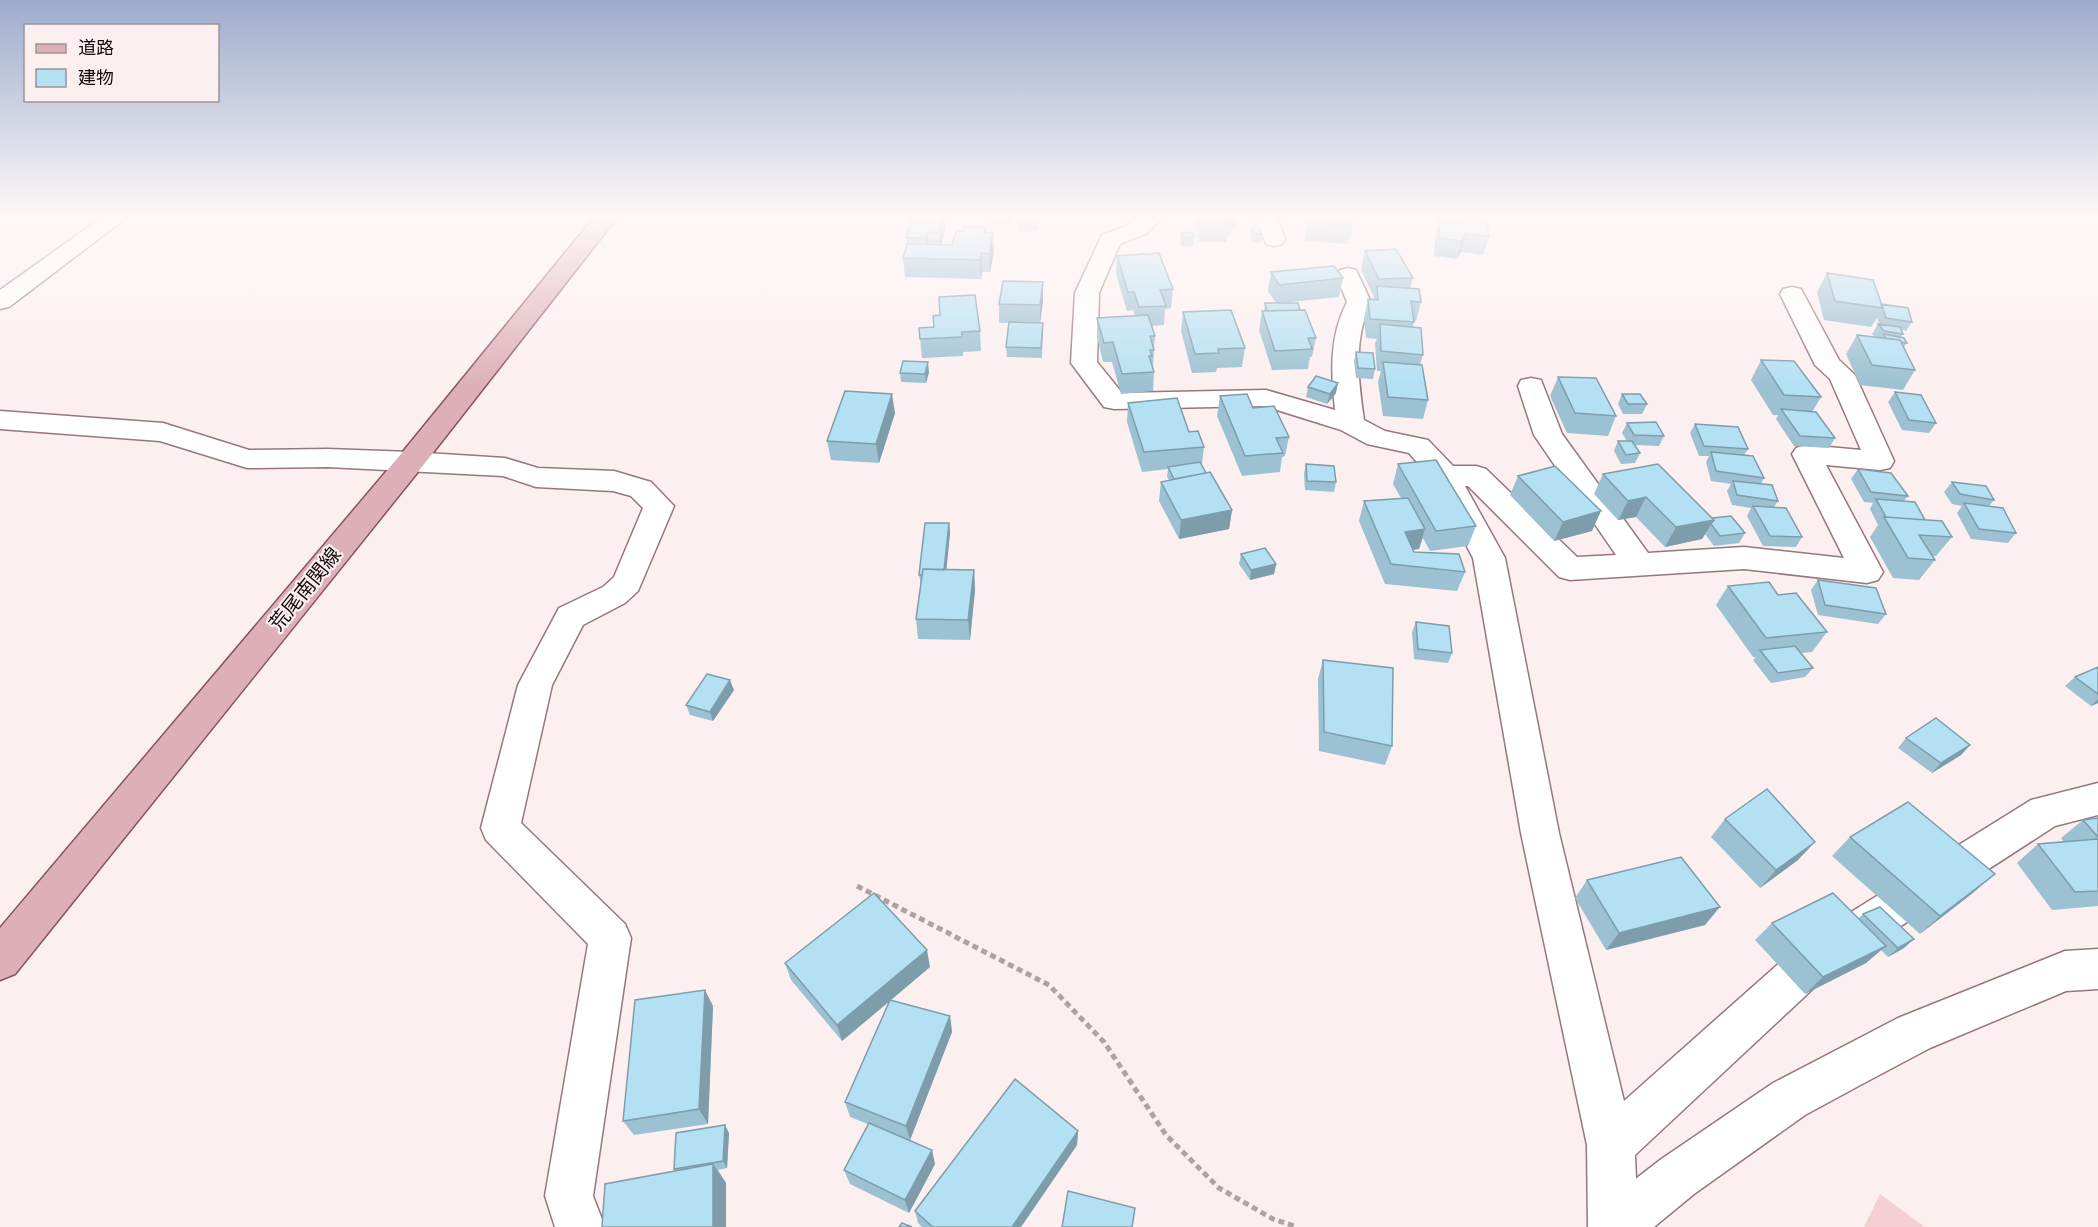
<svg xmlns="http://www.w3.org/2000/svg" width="2098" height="1227" font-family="'Golos Text','Noto Sans JP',sans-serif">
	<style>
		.green { fill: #f4d0d4 }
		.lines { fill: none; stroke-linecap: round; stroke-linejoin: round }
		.minor-casing { stroke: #95787c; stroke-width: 3 }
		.tertiary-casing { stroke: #95787c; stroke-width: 3 }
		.primary-casing { stroke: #88545c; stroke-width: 3 }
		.path { stroke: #aea2a3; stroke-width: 5; stroke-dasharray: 6 4; stroke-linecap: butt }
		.minor { fill: #fff; fill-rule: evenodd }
		.tertiary { fill: #fff; fill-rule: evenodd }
		.primary { fill: #ddb0b8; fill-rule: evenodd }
		.wall { fill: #9bc1d2 }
		.shaded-wall { fill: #7e9dab }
		.building { fill: #b4e0f4; stroke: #7e9dab; stroke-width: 1.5 }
		.labels { text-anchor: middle; stroke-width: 4.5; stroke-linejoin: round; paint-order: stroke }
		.street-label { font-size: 20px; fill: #13090a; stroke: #fceff0 }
	</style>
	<rect width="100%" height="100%" fill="#fceff0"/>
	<!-- green -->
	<path class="green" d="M1880,1194L1925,1227H1864Z"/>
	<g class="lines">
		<!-- minor casing -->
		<g class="minor-casing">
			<path id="minor" d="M105,215H130L9,307L0,309V290Z
				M1142,215H1165L1147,233L1120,244L1099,293L1097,362L1122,393L1266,390L1335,410C1331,372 1329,337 1347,302L1336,275L1340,270L1348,268L1356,270L1371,302C1353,340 1358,379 1364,420L1385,431L1428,440L1453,466H1476L1486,469L1577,557L1616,555L1534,435L1518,386L1521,380L1531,378L1541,380L1562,434L1648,553L1744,547L1844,558L1792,454L1796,448L1806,445L1861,450L1830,379L1815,365L1780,294L1783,289L1792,287L1801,289L1839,360L1855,375L1894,461L1890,468L1880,470L1826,465L1883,572L1878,580L1867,583L1744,569L1570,580L1559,577L1468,486H1465L1505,558L1559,833L1624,1101L1803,942L2031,800L2098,783V815L2055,826L1833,970L1635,1155L1638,1227H1588L1587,1145L1521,833L1473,558L1433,481L1409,453L1367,444L1341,430L1264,406L1114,409L1104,407L1071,363L1075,293L1102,235L1126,226Z
				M1254,215H1276L1285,239L1282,244L1274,246L1266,244Z
				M0,411L163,423L249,450L328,449L411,452L505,458L538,468L614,471L651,482L674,506L638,591L625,603L583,625L552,685L521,823L625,924L631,938L593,1196L605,1227H555L545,1196L588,944L486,840L481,828L518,685L559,608L603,587L614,577L643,508L631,496L613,491L536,487L503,476L328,467L247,468L160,441L0,429Z"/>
		</g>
		<!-- tertiary casing -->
		<g class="tertiary-casing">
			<path id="tertiary" d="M2098,949V989L2066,991L1930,1048L1864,1083L1805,1115L1694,1194L1654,1227H1590L1597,1209L1660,1160L1773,1083L1898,1018L2065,951Z"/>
		</g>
		<!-- primary casing -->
		<g class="primary-casing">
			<path id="primary" d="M596,215H619L421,468L15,974L0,980V928L401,454Z"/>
		</g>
		<!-- path -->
		<path class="path" d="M857,886L1049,985L1104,1042L1166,1135L1219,1188L1273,1219L1297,1227"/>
		<!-- minor -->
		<use href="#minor" class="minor"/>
		<!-- tertiary -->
		<use href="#tertiary" class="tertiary"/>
		<!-- primary -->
		<use href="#primary" class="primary"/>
	</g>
	<!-- wall -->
	<path class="wall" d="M912,215H944L945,231L942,244L952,245L963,231L986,227V233L994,252L990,272H982L981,279L905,277L903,258L907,246L906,238Z
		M991,215H1012L1013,223L992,224Z
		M1016,215L1039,222V231L1018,232Z
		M1193,215H1238L1236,229H1231L1230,236H1227L1226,242H1199Z
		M1305,215H1351L1352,226L1348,244L1305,241Z
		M1367,215H1390L1389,216H1368Z
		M1440,215L1489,237L1483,255L1461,252L1457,259L1434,256L1436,231Z
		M1252,227L1262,234L1261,243H1253L1250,236Z
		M1181,233L1194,237L1193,246L1182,247L1180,242Z
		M1365,251L1413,278L1410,289L1421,302L1416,321L1414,320L1413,327L1423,355L1420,365L1428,400L1423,419L1383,416L1378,382L1381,371H1377L1375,343L1377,339L1366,338L1364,318L1368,299L1373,300L1374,297L1361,270Z
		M1117,256L1173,289L1171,308L1165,309L1164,325L1152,326L1155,336L1153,367L1154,372L1153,391L1121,394L1112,362H1103L1097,337V318L1135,316L1133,310L1127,311L1116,274Z
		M1271,272L1343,278L1339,297L1281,303L1300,310L1316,338L1312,357H1310L1308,369L1272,370L1259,330L1262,311H1264L1265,303H1276L1268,291Z
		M1827,273L1912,322L1906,331L1902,330L1903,334L1901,337L1907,343L1904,347L1915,370L1903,390L1860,385L1846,354L1857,335L1875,337L1872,334L1878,324H1879L1877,318L1871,327L1824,320L1817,292Z
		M1043,301L1040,323L1043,332L1042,358L1007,357L1006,347L1009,323H999V304Z
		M1183,312L1245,348L1242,367L1217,368L1216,372L1192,373L1181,331Z
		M919,328L980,331L981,351L963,352V356L922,358Z
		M1356,352L1375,369L1373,379L1356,378L1354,361Z
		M1761,360L1821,397L1812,412L1835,438L1829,448L1794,446L1776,419L1778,415H1773L1751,380Z
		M929,372L926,383L901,382L900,373Z
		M1558,377L1616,416L1608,436L1567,433L1550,396Z
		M1308,387L1336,393L1327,404L1306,397Z
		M1895,392L1936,423L1929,433L1902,430L1888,402Z
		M1622,394L1647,404L1642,414H1623L1618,404Z
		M1220,396L1253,408L1289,437L1285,456L1282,457L1280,472L1242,476L1217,416Z
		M1128,403L1189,432L1204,447L1202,465L1206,473L1232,510L1229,529L1179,539L1159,501L1161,482L1169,480L1167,477L1168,469L1142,472L1127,422Z
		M895,413L879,463L831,460L827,441Z
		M1627,423L1664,436L1659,446L1635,445L1640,453L1635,463L1621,464L1614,451L1618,441H1627L1622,433Z
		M1695,424L1748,449L1744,455L1764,478L1761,484L1778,501L1774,507L1802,537L1796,547L1763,546L1747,516L1751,508L1732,505L1727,491L1731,484L1711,481L1706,462L1709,456H1699L1690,433Z
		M1306,464L1336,482L1334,492L1305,490L1304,474Z
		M1398,464L1476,526L1468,546L1430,551L1423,538L1419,549L1413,550L1414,552L1465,572L1457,591L1385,584L1359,521L1364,501L1401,498L1393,484Z
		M1858,469L1908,496L1904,501L1925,520L1952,537L1936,556H1932L1935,560L1919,580L1893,578L1870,537L1878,525L1870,509L1873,503L1864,502L1851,479Z
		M1603,474L1712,518L1745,533L1739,543L1714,546L1705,534L1702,539L1665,547L1636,517L1618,520L1594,494Z
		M1518,476L1592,531L1554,541L1510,495Z
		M1952,482L1994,500L1989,506L2016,533L2008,543L1971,539L1957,513L1962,506L1952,504L1944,492Z
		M949,523L950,533L946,570H974L975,590L970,640L918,639L916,619L921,585L919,575Z
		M1241,554L1276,564L1274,574L1250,580L1239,564Z
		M1818,580L1886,614L1878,624L1818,615L1811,590Z
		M1728,586L1778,595L1827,632L1812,652L1801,653L1813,668L1805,677L1771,683L1753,660L1756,657H1753L1716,605Z
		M1416,622L1452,653L1448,663L1414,659L1412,632Z
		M1323,660L1392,746L1385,765L1319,751L1318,679Z
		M2098,667V703L2091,706L2065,686L2075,677Z
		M734,690L713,721L690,715L686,705Z
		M1906,738L1970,745L1961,755L1932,773L1898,748Z
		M2098,818V906L2052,910L2017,863L2038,844L2064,842L2061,838L2083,820Z
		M1725,819L1798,860L1760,888L1711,837Z
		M1850,837L1974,892L1920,934L1832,856Z
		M1587,880L1705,925L1606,950L1575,898Z
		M1863,914L1904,948L1888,957L1881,950L1866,963L1805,994L1755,940L1772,923L1859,918Z
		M785,963L930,967L891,1000L950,1016L952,1032L910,1140L935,1164L909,1213L850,1184L844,1170L868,1124L850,1117L845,1102L890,1001L842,1041L791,980Z
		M713,1006L708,1124L634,1135L623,1121Z
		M1078,1131L1077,1145L1021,1227H922L918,1223L915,1211Z
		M729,1133L727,1168L718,1170L726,1183V1227H602L675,1171L674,1169Z"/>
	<!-- shaded-wall -->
	<path class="shaded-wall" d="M943,215L945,231L940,251L939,233Z
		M928,232L929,251L927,257L926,238Z
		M993,233L994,252L990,272L989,254Z
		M1466,233L1461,252L1457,259L1462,241Z
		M981,253L982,272L981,279L980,260Z
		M1043,282V301L1040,324V305Z
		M928,362L929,372L926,383L925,374Z
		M1338,383L1336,393L1327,404L1330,394Z
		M892,394L895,413L879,463L876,444Z
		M1646,497L1636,517L1618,520L1628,501Z
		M1232,510L1229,529L1179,539L1181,520Z
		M1601,511L1592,531L1554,541L1563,522Z
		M1714,520L1702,539L1665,547L1676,527Z
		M949,523L950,533L945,585L944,575Z
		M1425,529L1419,549L1399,552L1405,532Z
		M1276,564L1274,574L1250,580L1251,570Z
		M974,570L975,590L970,640L968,620Z
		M730,680L734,690L713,721L710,712Z
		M2098,699V703L2091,706Z
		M1970,745L1961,755L1932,773L1941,763Z
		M1815,842L1798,860L1760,888L1776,870Z
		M1995,874L1974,892L1920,934L1940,916Z
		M1720,907L1705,925L1606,950L1619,933Z
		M1914,939L1904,948L1888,957L1898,948Z
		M1886,946L1866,963L1805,994L1823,977Z
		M927,950L930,967L842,1041L837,1025Z
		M705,990L713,1006L708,1124L699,1109Z
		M950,1016L952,1032L910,1140L906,1126Z
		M725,1125L729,1133L727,1168L723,1161Z
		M1078,1131L1077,1145L1021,1227H1012Z
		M932,1150L935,1164L909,1213L905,1200Z
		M713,1164L726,1183V1227H713Z"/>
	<!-- building -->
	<path class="building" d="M912,215H943L939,233L928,232L926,238H906Z
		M1017,215H1038L1039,222L1018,223Z
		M1199,215H1232L1233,218H1227L1229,223H1201Z
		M1308,215H1351L1352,226L1308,223Z
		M1440,215H1451L1487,220L1489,237L1466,233L1462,241L1439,238Z
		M964,226L986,227L984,233H993L989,254L981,253L980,260L903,258L907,244L952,245L956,231H963Z
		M1252,227H1259L1262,234H1254Z
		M1192,232L1194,237L1183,238L1181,233Z
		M1396,249L1413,278L1379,279L1365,251Z
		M1159,253L1173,289L1160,290L1166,306L1139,307L1134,292H1128L1117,256Z
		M1334,266L1343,278L1279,285L1271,272Z
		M1827,273L1873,280L1883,308L1835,301Z
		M1003,281L1043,282L1040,305L999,304Z
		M1377,286L1419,289L1421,302L1411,301L1414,322L1370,319L1368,299L1378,300Z
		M975,295L980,331L962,332V337L920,339L919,328L934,327L933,316L940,315L939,297Z
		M1265,303H1298L1300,310L1267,311Z
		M1881,304L1908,308L1912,322L1886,318Z
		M1231,310L1245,348L1218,349L1219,353L1195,354L1183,312Z
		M1305,310L1316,338H1308L1312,349L1275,351L1262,311Z
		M1148,315L1155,336H1150L1154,350H1150L1152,356H1149L1154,372L1122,374L1113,342L1104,343L1097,318Z
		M1009,322L1043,323L1041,348L1006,347Z
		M1380,324L1421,328L1423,355L1381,351Z
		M1878,324L1900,327L1903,334L1884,331Z
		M1884,334L1904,338L1907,343L1901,342L1900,340L1885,338Z
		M1857,335L1900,340L1915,370L1872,365Z
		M1356,352L1373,353L1375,369L1358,368Z
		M1761,360L1794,361L1821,397L1784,395Z
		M903,361L928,362L925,374L900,373Z
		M1383,362L1422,365L1428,400L1388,397Z
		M1316,376L1338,383L1330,394L1308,387Z
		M1558,377L1596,378L1616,416L1575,413Z
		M845,391L892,394L876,444L827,441Z
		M1895,392L1921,395L1936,423L1909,420Z
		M1247,394L1253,408L1274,406L1289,437L1276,438L1283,453L1245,456L1220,396Z
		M1622,394H1640L1647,404H1628Z
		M1177,398L1189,432L1198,431L1204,447L1144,452L1128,403Z
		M1781,409L1816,412L1835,438L1800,436Z
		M1656,422L1664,436L1634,435L1627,423Z
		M1695,424L1738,427L1748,449L1704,446Z
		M1618,441H1632L1640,453L1626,455Z
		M1711,452L1753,456L1764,478L1716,471Z
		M1436,460L1476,526L1436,531L1398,464Z
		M1200,462L1206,473L1174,479L1168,467Z
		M1306,464L1334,466L1336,482L1307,481Z
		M1658,464L1714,520L1676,527L1646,497L1628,501L1603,474Z
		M1555,466L1601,511L1563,522L1518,476Z
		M1858,469L1891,473L1908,496L1871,492Z
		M1210,472L1232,510L1181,520L1161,482Z
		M1733,481L1772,485L1778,501L1737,495Z
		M1952,482L1986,486L1994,500L1960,494Z
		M1408,498L1425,529L1405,532L1414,552L1459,554L1465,572L1391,564L1364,501Z
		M1876,499L1915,502L1925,520L1886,517Z
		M1964,503L2003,508L2016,533L1979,529Z
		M1753,506L1786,508L1802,537L1770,536Z
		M1731,516L1745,533L1720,536L1711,524L1714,520L1712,518Z
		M1884,517L1942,521L1952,537L1919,535L1935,560L1908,558Z
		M925,523H949L944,570L923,569L922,575H919Z
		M1265,548L1276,564L1251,570L1241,554Z
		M923,569L974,570L968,620L916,619Z
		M1818,580L1876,588L1886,614L1825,605Z
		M1769,582L1778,595L1796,593L1827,632L1766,638L1728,586Z
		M1416,622L1449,626L1452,653L1418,649Z
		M1795,646L1813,668L1778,673L1760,650Z
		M1323,660L1393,668L1392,746L1324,732Z
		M2098,667V694L2075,677Z
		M707,674L730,680L710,712L686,705Z
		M1936,718L1970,745L1941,763L1906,738Z
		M1767,789L1815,842L1776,870L1725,819Z
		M1908,802L1995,874L1940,916L1850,837Z
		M2098,818V837L2083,820Z
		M2098,839V891L2075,892L2038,844Z
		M1681,857L1720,907L1619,933L1587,880Z
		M874,893L927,950L837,1025L785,963Z
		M1833,893L1886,946L1823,977L1772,923Z
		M1880,907L1914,939L1898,948L1863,914Z
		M705,990L699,1109L623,1121L635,1000Z
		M890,1000L950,1016L906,1126L845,1102Z
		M1015,1079L1078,1131L1012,1227H933L915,1211Z
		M869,1123L932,1150L905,1200L844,1170Z
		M725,1125L723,1161L674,1169L676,1133Z
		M713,1164V1227H602L605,1184Z
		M1068,1191L1135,1208L1132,1227H1062Z
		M902,1223L912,1227H899Z"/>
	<!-- sky -->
	<linearGradient id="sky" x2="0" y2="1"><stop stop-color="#9daccd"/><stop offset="0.56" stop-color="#fef8f8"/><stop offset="1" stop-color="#fef8f8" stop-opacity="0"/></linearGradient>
	<rect width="2098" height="387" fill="url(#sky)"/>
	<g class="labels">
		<!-- street labels -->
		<g class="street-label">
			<text transform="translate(305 589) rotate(-51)" y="7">荒尾南関線</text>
		</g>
	</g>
	<!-- legend -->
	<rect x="24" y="24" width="195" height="78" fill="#fceff0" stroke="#9f9394" stroke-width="1.5"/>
	<rect x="36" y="44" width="30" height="9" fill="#ddb0b8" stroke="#9f9394" stroke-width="1.5"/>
	<text x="78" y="54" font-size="18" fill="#13090a">道路</text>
	<rect x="36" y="69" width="30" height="18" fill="#b4e0f4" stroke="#9f9394" stroke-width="1.5"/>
	<text x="78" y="84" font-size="18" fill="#13090a">建物</text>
</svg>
